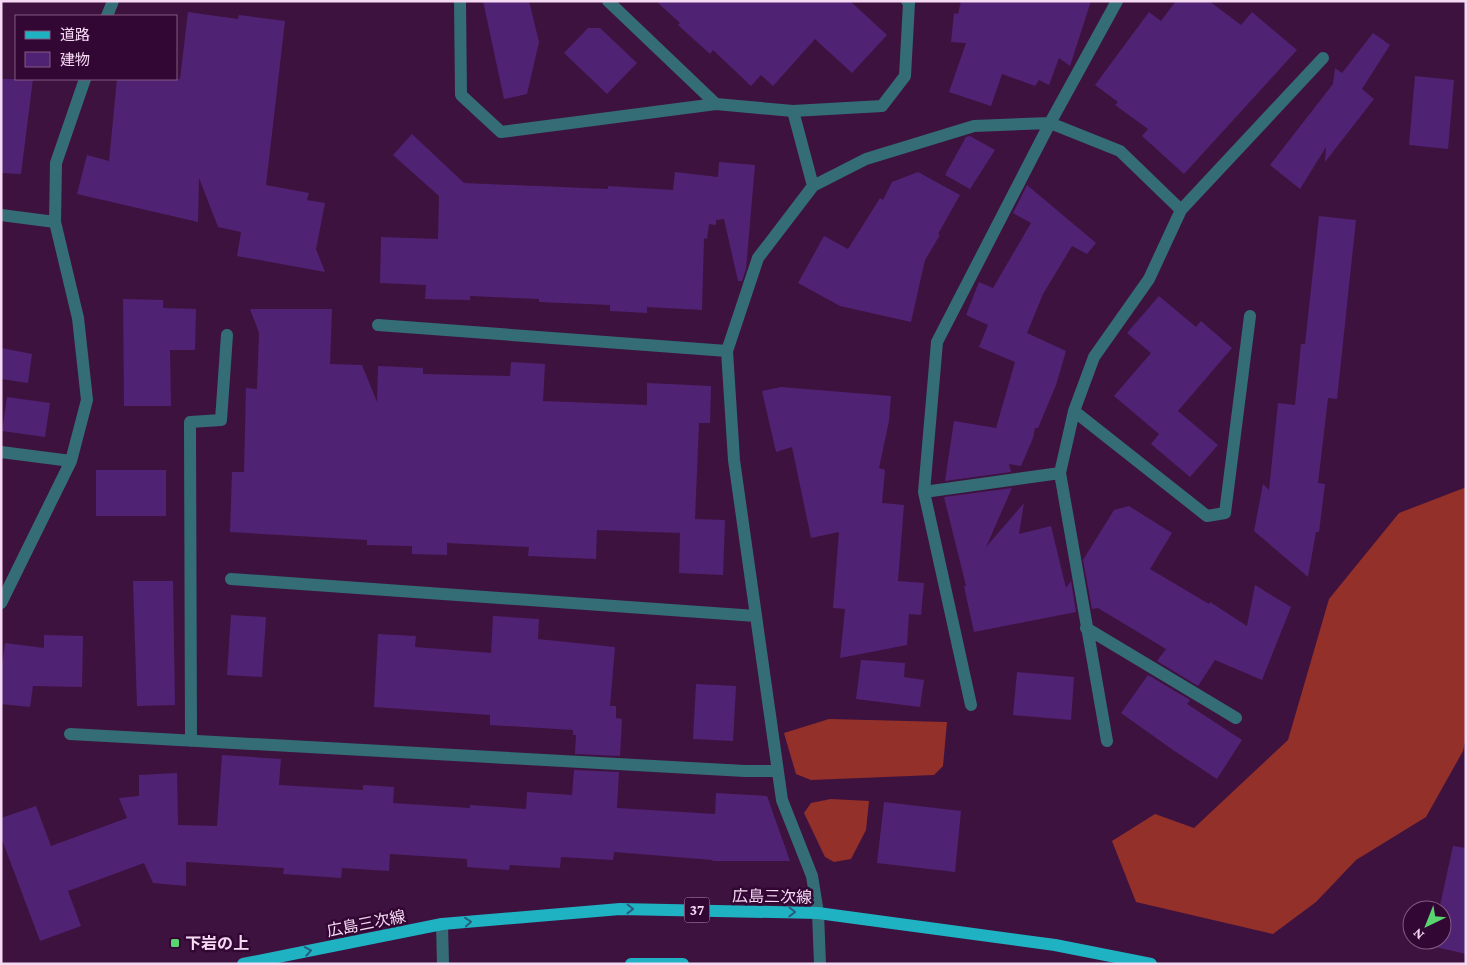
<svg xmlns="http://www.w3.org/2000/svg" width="1467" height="965" font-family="'Crimson Pro','Noto Sans JP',serif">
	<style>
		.forest { fill: #933029 }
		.building { fill: #502273 }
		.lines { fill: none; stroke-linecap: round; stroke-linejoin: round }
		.minor { stroke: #346d75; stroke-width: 12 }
		.tertiary { stroke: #346d75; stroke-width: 12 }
		.primary { stroke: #1fb2c3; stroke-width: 12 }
		.oneway { stroke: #295c7c }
		.poi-dot { fill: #58d570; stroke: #330734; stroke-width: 2 }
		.labels { text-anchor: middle; stroke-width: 5; stroke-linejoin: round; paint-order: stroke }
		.shield { fill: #330734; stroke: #bc9bba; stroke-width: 1 }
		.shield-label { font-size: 15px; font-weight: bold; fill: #f6daf4 }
		.street-label { font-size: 16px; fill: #f6daf4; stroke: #330734 }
		.poi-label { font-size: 16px; font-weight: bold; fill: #f6daf4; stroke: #330734; text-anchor: start }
	</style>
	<rect width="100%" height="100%" fill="#3e123e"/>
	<!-- forest -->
	<path class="forest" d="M1464,488H1466V737L1463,751L1426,817L1356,860L1316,902L1273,934L1136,902L1112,841L1155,814L1194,828L1288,740L1329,599L1399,513Z
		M829,719L947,722L943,766L934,775L811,780L796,774L784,733Z
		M831,799L869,801L866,830L851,859L834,862L825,857L804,813L811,803Z"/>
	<!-- building -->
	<path class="building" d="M483,1H529L539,42L527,94L504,99Z
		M656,1H850L887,35L852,73L815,39L773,86L761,75L751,86L713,50L710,54L678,25L680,23Z
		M961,1H1091L1070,66L1059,58L1049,85L1039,80L1035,86L1002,74L991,106L949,92L966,43L951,42L954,13L958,14Z
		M1176,1H1209L1241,25L1252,12L1297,50L1184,174L1142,136L1148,129L1115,105L1118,102L1095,85L1149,12L1161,21Z
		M188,12L238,19L239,15L285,21L266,185L309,193L307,200L325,203L316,249L325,272L237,256L241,232L218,227L199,178L198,222L77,194L87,155L109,161L117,79H180Z
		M588,28H600L637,63L607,94L564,53Z
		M1373,33L1390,45L1362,89L1374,99L1325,162L1326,147L1300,189L1270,165L1333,84L1335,68L1342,73Z
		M1415,76L1454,80L1448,149L1409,145Z
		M1,79H33L21,174L1,173Z
		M412,134L464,183L608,189V186L673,190L675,172L718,177L719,162L755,165L746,269L742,281H738L724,219L716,220V225L709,224L707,239L704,238L702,310L647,307V313L610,311V305L539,302V299L470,296V300L425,299L426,285L380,283L381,237L438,239L439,196L393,155Z
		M970,136L995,150L970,189L945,175L966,137Z
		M918,172L960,195L938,234L940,235L925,260L911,322L840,306L798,283L824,236L848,249L880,198L883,200L892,182Z
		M1027,185L1096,243L1087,254L1072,246L1043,294L1027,333L1066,351L1056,385L1038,428H1035L1033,438L1021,466L1009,464L1011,472L945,481L954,421L996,428L1015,362L979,347L988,325L966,315L979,282L993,288L1031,223L1013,213Z
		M1319,216L1356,220L1337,399L1328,398L1318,483L1325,484L1319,532H1316L1308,577L1254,531L1263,484L1269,490L1278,403L1295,405L1301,344H1305Z
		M1159,296L1196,327L1201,321L1232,348L1178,411L1218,445L1190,477L1151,444L1159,434L1114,396L1151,353L1127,333Z
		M123,299L163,300V308L196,309L195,350H170L171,406H124Z
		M250,309H332L330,364L362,365L377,402L378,366L423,368V374L510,376L511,362L545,364L543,401L647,405V383L711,386L710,423H699L695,519L725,520L723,575L679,573L680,533L597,530L596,559L528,556L529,547L447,543V555L412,554V546L367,545V540L230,532L232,472H244L246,388L257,389L259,333Z
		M1,348L32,354L28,383L1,379Z
		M781,387L891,396L889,421L879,468L885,470L882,503L904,505L898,581L924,583L921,615L909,614L907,645L840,658L845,609L833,608L839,532L811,538L792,447L776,452L762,391Z
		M7,397L50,403L45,437L2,431Z
		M96,470H166V516H96Z
		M1012,488L986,547L1024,503L1019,534L1051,526L1066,588L1071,581L1076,612L974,632L964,586H966L944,497Z
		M1129,506L1172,533L1150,569L1209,604L1210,602L1247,626L1255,585L1291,607L1262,680L1215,660L1198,686L1157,661L1166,649L1098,608L1092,609L1083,560L1114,510Z
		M133,581H173L175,705L137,706Z
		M231,615L266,617L262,677L227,675Z
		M493,616L539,619L538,639L615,647L610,706H616V718L622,719L620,756L575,754L576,735H573V730L490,725V715L374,707L378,634L416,636L415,647L491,653Z
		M44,635L83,636L82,687L33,686L30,707L1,704V673L5,643L44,648Z
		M861,660L905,663L904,677L924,680L920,707L856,699Z
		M1017,672L1074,677L1071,720L1013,715Z
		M1148,675L1190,700L1187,704L1242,740L1217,779L1173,750L1121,713Z
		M696,684L736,686L733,741L693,739Z
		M222,755L281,759L279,785L363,790V785L394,787L393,803L470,808V805L526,809L527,792L572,795L574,770L619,772L617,808L715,814L716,793L767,796L790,861H712L713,860L614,852L613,860L561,857L560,868L510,865L509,870L467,867V859L390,854L389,871L342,868L341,878L283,874L284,868L186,862V886L153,883L144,863L68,891L81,926L40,941L1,837V818L36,806L51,846L127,818L119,798L139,796V775L177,773L178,825L217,826Z
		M884,802L961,811L955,872L877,863Z
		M1453,846L1466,848V954L1431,946L1432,940H1442V910H1439Z"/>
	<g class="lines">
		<!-- minor -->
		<path class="minor" d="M460,1L461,95L501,132L716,104L793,111L882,106L905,76L909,3L907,1
			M608,1L716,104
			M107,16L113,1
			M793,111L813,186
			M1181,210L1323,58
			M1,215L55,222
			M378,325L727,351
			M1074,411L1207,516L1225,513L1250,316
			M1,452L71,461
			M924,492L1060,473
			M231,579L756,616
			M1,603L71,461L87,400L78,318L55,222L56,163L85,79
			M1086,628L1236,718
			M971,705L924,492L937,342L1050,123L1117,1
			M70,734L745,771H778
			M191,741L190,422L221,420L227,335
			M820,964L818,913L812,876L782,800L734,460L727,351L758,258L813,186L866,159L974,126L1050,123L1120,151L1181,210L1149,279L1094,357L1074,411L1060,473L1107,741"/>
		<!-- tertiary -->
		<path class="tertiary" d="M442,924L443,964"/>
		<!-- primary -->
		<path class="primary" d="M243,964L442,924L620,909L818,913L1055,945L1151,964
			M631,964H683"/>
	</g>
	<!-- one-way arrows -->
	<defs><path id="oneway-chevron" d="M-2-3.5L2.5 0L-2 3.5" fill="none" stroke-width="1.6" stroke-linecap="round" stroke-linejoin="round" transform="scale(1.25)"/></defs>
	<g class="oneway">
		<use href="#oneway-chevron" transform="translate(630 909) rotate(1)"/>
		<use href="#oneway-chevron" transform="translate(792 912) rotate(1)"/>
		<use href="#oneway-chevron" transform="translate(468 922) rotate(-5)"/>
		<use href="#oneway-chevron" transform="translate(308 951) rotate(-11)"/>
	</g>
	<!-- markers -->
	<rect class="poi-dot" x="170" y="938" width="10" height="10" rx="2.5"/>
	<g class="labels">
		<!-- shield labels -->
		<rect class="shield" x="684.5" y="897.5" width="25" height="25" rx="4"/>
		<g class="shield-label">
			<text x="697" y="915">37</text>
		</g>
		<!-- street labels -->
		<g class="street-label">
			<text transform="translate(772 896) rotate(1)" y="6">広島三次線</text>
			<text transform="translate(366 923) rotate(-11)" y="6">広島三次線</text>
		</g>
		<!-- poi labels -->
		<g class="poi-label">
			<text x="185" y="949">下岩の上</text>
		</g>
	</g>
	<!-- border -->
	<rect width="1467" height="965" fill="none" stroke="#f6daf4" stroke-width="5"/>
	<!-- legend -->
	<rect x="15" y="15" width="162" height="65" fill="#330734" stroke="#815b81"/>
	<rect x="25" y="31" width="25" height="8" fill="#1fb2c3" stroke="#815b81"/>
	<text x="60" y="40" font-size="15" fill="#f6daf4">道路</text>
	<rect x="25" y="52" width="25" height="15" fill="#502273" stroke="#815b81"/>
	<text x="60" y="65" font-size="15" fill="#f6daf4">建物</text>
	<!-- north arrow -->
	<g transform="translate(1427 925) rotate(223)"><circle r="24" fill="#330734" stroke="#815b81"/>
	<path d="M0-4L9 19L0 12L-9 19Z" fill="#58d570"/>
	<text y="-8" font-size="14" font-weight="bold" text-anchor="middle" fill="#f6daf4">N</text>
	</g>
</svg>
